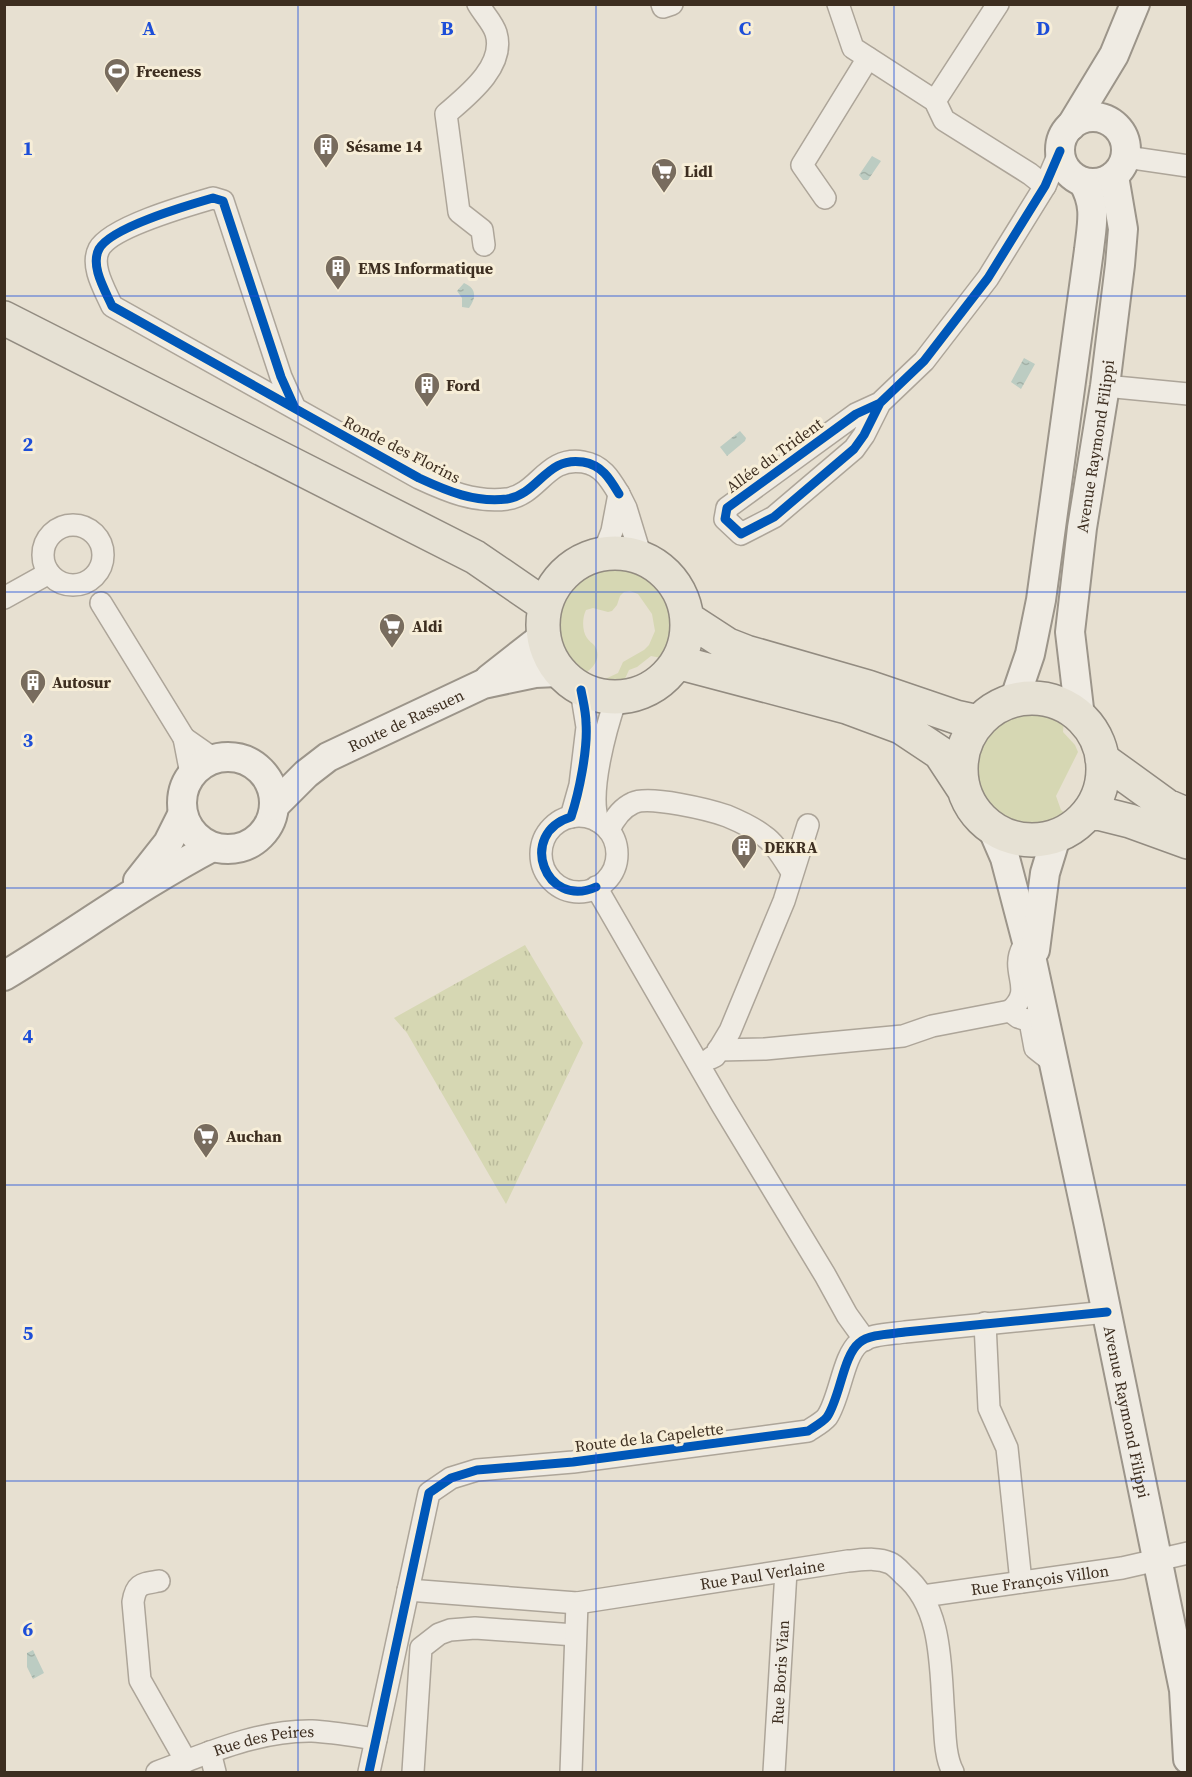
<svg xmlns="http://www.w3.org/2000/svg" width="1192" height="1777" font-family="'Source Serif 4',serif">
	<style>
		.green { fill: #d6d7b3 }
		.park { fill: url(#park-tufts) }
		.water { fill: url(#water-ripples) }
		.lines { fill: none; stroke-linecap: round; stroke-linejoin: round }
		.minor-casing { stroke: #ada599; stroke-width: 24 }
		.secondary-casing { stroke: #9c958a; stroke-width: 32 }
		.primary-casing { stroke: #928b80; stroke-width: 36 }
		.minor { stroke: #efebe3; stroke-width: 21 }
		.secondary { stroke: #efebe3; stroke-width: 28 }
		.primary { stroke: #e6e1d4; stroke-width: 33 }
		.cycleway-casing { stroke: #f7eed8; stroke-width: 13 }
		.cycleway { stroke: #0057b8; stroke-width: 9 }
		.grid { fill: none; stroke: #1d4ed8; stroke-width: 1.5; stroke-opacity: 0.55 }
		.labels { text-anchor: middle; stroke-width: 6; stroke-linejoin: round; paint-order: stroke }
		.poi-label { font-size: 16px; font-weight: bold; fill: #3d2e20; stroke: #f7eed8; text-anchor: start }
		.street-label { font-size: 16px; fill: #3d2e20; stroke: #f7eed8 }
		.grid-label { font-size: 20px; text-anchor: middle; font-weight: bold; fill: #1d4ed8; stroke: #f7eed8; stroke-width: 6; stroke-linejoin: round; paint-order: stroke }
	</style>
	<defs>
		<pattern id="park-tufts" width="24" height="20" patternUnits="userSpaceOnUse" patternTransform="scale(1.5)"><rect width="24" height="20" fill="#d6d7b3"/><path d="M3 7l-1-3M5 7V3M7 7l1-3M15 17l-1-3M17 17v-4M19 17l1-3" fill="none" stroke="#b9b99a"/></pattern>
		<pattern id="water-ripples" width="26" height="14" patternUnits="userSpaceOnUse" patternTransform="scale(1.5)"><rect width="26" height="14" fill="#bcccc2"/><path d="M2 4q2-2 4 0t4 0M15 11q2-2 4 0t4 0" fill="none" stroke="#a2b0a6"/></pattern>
	</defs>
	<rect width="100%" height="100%" fill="#e7e0d1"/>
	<!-- green -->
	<path class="green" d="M606,567C657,565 694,614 661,658L651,656L637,667L629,670L624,681L603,680L618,673L623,662L644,650L649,645L655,631L652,614L638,594L630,591L624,592L620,596L617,605L612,611L608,612L593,608L586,610C582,618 582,631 587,638C589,641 592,643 594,645C602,656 595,667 585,673C540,641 552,580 606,567Z
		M1034,710L1049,712L1064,719L1063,732L1075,745L1078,752L1056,796L1061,810L1068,816C985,873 924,720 1034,710Z"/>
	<!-- park -->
	<path class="park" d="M525,945L583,1043L506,1204L407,1033L394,1018Z"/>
	<!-- water -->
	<path class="water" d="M872,156L881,161L868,180H863L859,175Z
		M464,283C476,288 477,297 469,308L462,307V298L457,291Z
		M1024,358L1035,364L1021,389L1011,382Z
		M740,431L746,438L745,441L727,456L720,447Z
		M33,1650L44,1673L33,1679L27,1667V1653Z"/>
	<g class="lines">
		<!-- minor casing -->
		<g class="minor-casing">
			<g id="minor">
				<path d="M478,4C483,13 493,23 496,33C506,66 467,96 446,114L459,212L482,230L484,245"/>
				<path d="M662,4L663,7L672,4"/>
				<path d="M838,4L853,48L935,101L944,120L1030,174L1045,186"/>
				<path d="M935,101L998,4"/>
				<path d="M1126,157L1188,166"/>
				<path d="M825,198L802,165L868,58"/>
				<path d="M1105,386L1188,394"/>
				<path d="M880,403L864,435L854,449L774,517L741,534L725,519L727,508L856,414L880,403L924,361L988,278L1045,186L1060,151"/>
				<path d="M294,406L281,377L223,201L213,198C189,205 111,227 99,249C90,266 105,290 112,306L419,478C447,491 475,503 507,499C539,494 546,456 583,462C602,465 610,479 619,494"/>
				<circle cx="73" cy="555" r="30"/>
				<path d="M603,554L612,531L619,494L626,508L641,557"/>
				<path d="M4,598L49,573"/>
				<path d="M101,603L184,738"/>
				<path d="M191,774L184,738L214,759"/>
				<circle cx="579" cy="854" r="38"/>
				<path d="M571,817L580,785L587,727L581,690"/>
				<path d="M598,821C588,792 606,728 616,699"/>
				<path d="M609,830C614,819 622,808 633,803C649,795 710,810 727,816C739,821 754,828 764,836C776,844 784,860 792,872"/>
				<path d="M596,887L722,1105L825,1275L847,1315L865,1340"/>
				<path d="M1023,947C1009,973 1036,989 1010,1011L1018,1017L1030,1021L1035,1048L1054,1063"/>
				<path d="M718,1050L765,1049L903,1036L932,1026L1010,1011"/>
				<path d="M711,1058L715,1056L730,1031L784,901L808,825"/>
				<path d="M985,1323L989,1408L1007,1448L1021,1582"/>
				<path d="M159,1581C142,1584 136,1583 133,1602L140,1680L186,1761"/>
				<path id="s1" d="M408,1590L577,1603L848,1561C862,1560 877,1557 890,1563C895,1565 900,1571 904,1575C944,1608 940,1671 944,1718C945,1735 945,1757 953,1772"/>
				<path id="s2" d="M923,1596L1122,1568L1188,1553"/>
				<path d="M210,1752L215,1772"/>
				<path id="s3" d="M157,1772C206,1754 258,1730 312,1731C333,1732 355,1736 376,1739"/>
				<path d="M369,1772L429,1493L451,1478L477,1470L573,1462L808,1431C814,1427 823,1422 827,1417C840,1398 843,1356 859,1343C869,1334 892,1334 905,1332L1107,1312"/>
				<path d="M413,1772L421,1648L439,1634L450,1630L475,1628L575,1635"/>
				<path d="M571,1772L577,1603"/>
				<path id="s4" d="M774,1772L786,1571"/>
			</g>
		</g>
		<!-- secondary casing -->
		<g class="secondary-casing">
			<g id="secondary">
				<circle cx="1093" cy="150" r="33"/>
				<path d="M1071,126L1114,55L1135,4"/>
				<path d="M489,679L544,636"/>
				<path d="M1014,701L1030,654L1041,600L1089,250C1092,223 1097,206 1083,182"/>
				<path id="s5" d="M1080,717L1070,632L1082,528L1105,386L1120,265L1123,229L1114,176"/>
				<circle cx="228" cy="803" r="46"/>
				<path id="s6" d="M274,806L306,774L328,757L483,684L535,673L558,672"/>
				<path id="s7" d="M992,828L1005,858L1032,961L1089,1226L1184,1690L1188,1759"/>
				<path d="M138,881L168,843L182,815"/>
				<path d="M1035,950L1045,873L1056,837"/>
				<path d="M4,976C74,934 140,885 212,847"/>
			</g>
		</g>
		<!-- primary casing -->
		<g class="primary-casing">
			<path id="primary" d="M4,318L475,557L545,605
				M543 625a72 72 0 1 1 144 0a72 72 0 1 1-144 0Z
				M688,619L728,645L746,652L868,687L956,717L979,722
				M677,662L847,707L901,727L940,753L963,788
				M961 769a71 71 0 1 1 142 0a71 71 0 1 1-142 0Z
				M1102,759L1167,806L1188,815
				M1090,811L1130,821L1188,842"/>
		</g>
		<!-- minor -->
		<use href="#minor" class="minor"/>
		<!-- secondary -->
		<use href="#secondary" class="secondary"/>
		<!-- primary -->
		<use href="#primary" class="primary"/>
		<!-- cycleway casing -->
		<g class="cycleway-casing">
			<path id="cycleway" d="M880,403L864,435L854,449L774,517L741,534L725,519L727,508L856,414L880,403L924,361L988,278L1045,186L1060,151
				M294,406L281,377L223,201L213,198C189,205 111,227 99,249C90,266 105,290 112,306L419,478C447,491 475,503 507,499C539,494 546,456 583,462C602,465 610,479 619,494
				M581,690C583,701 586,712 586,723C588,749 579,793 571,817C517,833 545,910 596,887
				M369,1772L429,1493L451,1478L477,1470L573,1462L808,1431C814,1427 823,1422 827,1417C840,1398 843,1356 859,1343C869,1334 892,1334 905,1332L1107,1312"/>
		</g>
		<!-- cycleway -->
		<use href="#cycleway" class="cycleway"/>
	</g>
	<!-- grid -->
	<path class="grid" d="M298,4V1772M596,4V1772M894,4V1772M4,296H1188M4,592H1188M4,888H1188M4,1185H1188M4,1481H1188"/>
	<!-- icons -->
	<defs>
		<g id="stadium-pin" transform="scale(1.35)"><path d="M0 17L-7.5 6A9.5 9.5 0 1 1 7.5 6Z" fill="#786c5e" stroke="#f7eed8"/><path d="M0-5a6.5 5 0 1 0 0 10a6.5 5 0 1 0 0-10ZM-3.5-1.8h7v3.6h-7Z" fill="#fff"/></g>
		<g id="building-pin" transform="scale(1.35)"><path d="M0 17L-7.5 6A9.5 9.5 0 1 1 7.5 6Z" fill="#786c5e" stroke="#f7eed8"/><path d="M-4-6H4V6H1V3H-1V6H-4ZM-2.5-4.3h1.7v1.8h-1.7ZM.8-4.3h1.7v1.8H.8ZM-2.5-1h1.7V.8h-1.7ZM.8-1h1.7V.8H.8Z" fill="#fff"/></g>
		<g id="supermarket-pin" transform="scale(1.35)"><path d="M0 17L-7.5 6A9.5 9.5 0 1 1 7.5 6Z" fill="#786c5e" stroke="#f7eed8"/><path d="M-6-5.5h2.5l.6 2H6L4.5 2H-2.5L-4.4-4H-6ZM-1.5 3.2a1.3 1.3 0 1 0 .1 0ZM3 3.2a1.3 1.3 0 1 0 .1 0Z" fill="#fff"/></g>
	</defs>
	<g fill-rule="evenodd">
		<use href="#stadium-pin" x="117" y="71"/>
		<use href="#building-pin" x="326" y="146"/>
		<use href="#supermarket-pin" x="664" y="171"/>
		<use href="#building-pin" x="338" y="268"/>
		<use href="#building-pin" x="427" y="385"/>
		<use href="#supermarket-pin" x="392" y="626"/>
		<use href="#building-pin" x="33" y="682"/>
		<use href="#building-pin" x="744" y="847"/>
		<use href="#supermarket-pin" x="206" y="1136"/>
	</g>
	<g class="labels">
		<!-- poi labels -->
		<g class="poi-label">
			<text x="136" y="77">Freeness</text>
			<text x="346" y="152">Sésame 14</text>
			<text x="684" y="177">Lidl</text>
			<text x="358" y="274">EMS Informatique</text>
			<text x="446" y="391">Ford</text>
			<text x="412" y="632">Aldi</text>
			<text x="52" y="688">Autosur</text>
			<text x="764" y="853">DEKRA</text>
			<text x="226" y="1142">Auchan</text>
		</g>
		<!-- street labels -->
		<g class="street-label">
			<text dy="6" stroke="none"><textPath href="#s5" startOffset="273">Avenue Raymond Filippi</textPath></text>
			<text transform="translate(402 449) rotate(27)" y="6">Ronde des Florins</text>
			<text transform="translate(774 455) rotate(-36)" y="6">Allée du Trident</text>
			<text dy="6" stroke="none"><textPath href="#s6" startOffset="159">Route de Rassuen</textPath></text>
			<text dy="6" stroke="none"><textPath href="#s7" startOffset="600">Avenue Raymond Filippi</textPath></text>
			<text transform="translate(649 1437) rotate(-7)" y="6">Route de la Capelette</text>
			<text dy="6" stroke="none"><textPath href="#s1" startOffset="357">Rue Paul Verlaine</textPath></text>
			<text dy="6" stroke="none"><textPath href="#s2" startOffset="118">Rue François Villon</textPath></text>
			<text dy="6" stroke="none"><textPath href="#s4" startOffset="100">Rue Boris Vian</textPath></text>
			<text dy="6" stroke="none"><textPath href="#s3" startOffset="112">Rue des Peires</textPath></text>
		</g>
	</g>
	<g class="grid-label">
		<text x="149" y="35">A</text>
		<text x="447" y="35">B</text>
		<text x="745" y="35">C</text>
		<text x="1043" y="35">D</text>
		<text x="28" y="155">1</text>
		<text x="28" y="451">2</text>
		<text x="28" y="747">3</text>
		<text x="28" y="1043">4</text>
		<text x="28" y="1340">5</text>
		<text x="28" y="1636">6</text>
	</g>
	<!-- border -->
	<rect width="1192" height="1777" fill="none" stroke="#3d2e20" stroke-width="12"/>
</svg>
